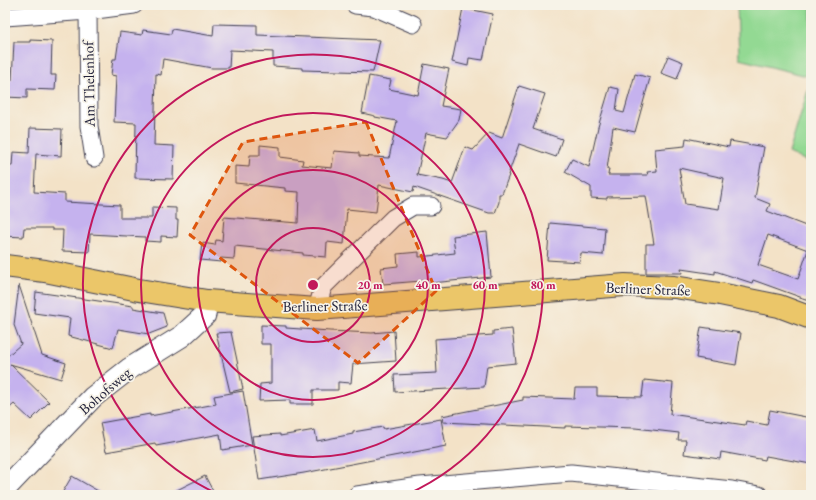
<svg xmlns="http://www.w3.org/2000/svg" width="816" height="500" font-family="'EB Garamond',serif">
	<style>
		.green { fill: #93d993; stroke: #5a7e67 }
		.building { fill: #c5b2ee; fill-rule: evenodd }
		.lines { fill: none; stroke-linecap: round; stroke-linejoin: round }
		.minor-casing { stroke: #413f50; stroke-width: 19 }
		.tertiary-casing { stroke: #413f50; stroke-width: 23 }
		.primary-casing { stroke: #413f50; stroke-width: 24 }
		.minor { stroke: #fff; stroke-width: 17 }
		.tertiary { stroke: #fff; stroke-width: 21 }
		.primary { stroke: #ebc669; stroke-width: 22 }
		.marked { fill: #de560e; fill-opacity: 0.2; stroke: #de560e; stroke-width: 3; stroke-dasharray: 8 5; stroke-linejoin: round }
		.ring { fill: none; stroke: #c2185b; stroke-width: 2 }
		.labels { text-anchor: middle; stroke-width: 3.5; stroke-linejoin: round; paint-order: stroke }
		.street-label { font-size: 15px; fill: #22223b; stroke: #f7f3e8 }
		.centre { fill: #c2185b; stroke: #f7f3e8; stroke-width: 2 }
		.ring-label { font-size: 12px; text-anchor: middle; font-weight: bold; fill: #c2185b; stroke: #f7f3e8; stroke-width: 3.5; stroke-linejoin: round; paint-order: stroke }
	</style>
	<rect width="100%" height="100%" fill="#f7f3e8"/>
	<filter id="ink" filterUnits="userSpaceOnUse"><feTurbulence type="fractalNoise" baseFrequency=".025" numOctaves="2"/><feDisplacementMap in="SourceGraphic" scale="8" xChannelSelector="R" yChannelSelector="G"/><feConvolveMatrix kernelMatrix="1 2 1 2 8 2 1 2 1" color-interpolation-filters="sRGB"/></filter>
	<filter id="wash" filterUnits="userSpaceOnUse"><feTurbulence type="fractalNoise" baseFrequency=".012" numOctaves="4" result="noise"/><feDisplacementMap in="SourceGraphic" scale="16" xChannelSelector="R" yChannelSelector="G"/><feGaussianBlur stdDeviation="0.9" result="paint"/><feColorMatrix in="noise" values="0 0 0 0 0 0 0 0 0 0 0 0 0 0 0 0 0 1.4 0 .05"/><feComposite in="paint" operator="in"/></filter>
	<g filter="url(#wash)">
		<rect width="100%" height="100%" fill="#f3e2c7"/>
		<!-- green -->
		<path class="green" d="M737,5H811V77L739,59Z
			M811,80V163L789,153Z"/>
		<g id="blocks">
			<!-- building -->
			<path class="building" d="M463,8L493,14L483,60L469,58L468,66L452,62Z
				M214,24L257,25V35L380,40L373,72L302,70V68L273,66V52L230,50L229,68H212L163,59L161,75L156,74L154,145L174,146L173,179L135,178L136,123L114,122L116,76L111,75L113,59H116L120,32L142,35L143,30L171,34L172,29L213,36Z
				M30,40L52,41L51,75H56L55,90L27,89V98L5,97V80H12L14,42H30Z
				M668,56L683,62L677,79L661,73Z
				M424,64L449,69L441,106L461,109L459,120L447,137L426,133L417,175L443,180L452,183L465,147L473,150L489,133L502,138L519,86L545,94L533,129L562,139L556,157L519,144L508,175H509L502,194H499V202L495,213H489L414,187L413,192L379,185L376,212L347,209L344,244L327,242L326,257L303,255V253L235,246L234,259L221,258V262L200,260L202,243L215,245L216,240L222,241L224,217L298,223L299,192L285,191V188L235,183V166L249,167L250,155H260V145L280,147V157L303,160L302,165L332,168L334,151L359,153V156L389,158L397,121L375,117V116L362,113L369,76L391,80L389,89L418,95Z
				M635,74L650,78L635,132L613,127L607,169H609L608,175H648L647,172L657,171L655,149L685,146L686,138L729,147L730,141L764,147L755,198L770,204L767,211L811,228V301L753,280L752,283L715,271V274L681,269L682,273H646V244H654L646,196L607,197V199L591,198V187L565,172L572,159L589,167L598,127L610,87L619,89L616,111L624,113ZM679,168L724,178L719,209L685,204ZM768,235L808,250L798,279L758,265Z
				M30,128L62,129L61,156L36,154L34,192L65,194V202L120,205V218H152V207L176,208V220H178L177,237L161,236V242L145,241V237L90,234L89,252L62,251L63,230H52V228H24L23,237L5,236L7,166H12L13,152L29,153Z
				M550,223L605,228L603,255L581,253L580,262L547,260Z
				M487,232L491,277L422,284V281L383,284L381,268L398,266L397,254L419,252V257L455,253L453,236Z
				M19,285L42,355L66,363L61,379L10,364L49,402L31,420L14,404L5,412V358L21,344L14,325Z
				M36,292L133,306V308L163,313L167,327L149,334L118,329L113,348L68,336L70,318L34,313Z
				M261,325L286,326V328L330,331L372,333L394,331L396,361L353,364L351,383L338,382V390H313V404H290V400L259,401L260,384L271,383V344H261Z
				M701,327L741,333L736,365L696,358Z
				M512,329L516,363L487,366L484,387L395,392L394,375L437,373L435,339L493,335V331Z
				M231,332L243,389L230,392L216,333Z
				M644,380L673,383L670,414L745,425L746,421L767,425L770,410L811,418V464L766,456L765,460L721,452L720,459L684,454L686,440H678L679,433L635,428L565,426V428L443,422L442,416L523,400V397L574,399L575,388H597V396L642,397Z
				M243,391L252,445L222,450L220,434L156,446L155,443L106,452L100,423L150,414V416L216,404L214,396Z
				M441,419L446,446L304,473L259,480L252,436L280,434V436L315,430L317,441L353,434V432L383,427L384,429Z
				M72,476L105,495H61Z
				M205,476L215,495H167Z"/>
		</g>
	</g>
	<g filter="url(#ink)">
		<use href="#blocks" fill-opacity="0" stroke="#413f50" stroke-width="1"/>
		<g class="lines">
			<!-- minor casing -->
			<g class="minor-casing">
				<path id="minor" d="M355,5L374,7L413,24
					M88,11L89,126L94,158
					M5,17L88,11L134,5
					M317,309L323,287L393,218L413,206H431
					M357,495L420,486L571,473L732,490L759,495"/>
			</g>
			<!-- tertiary casing -->
			<g class="tertiary-casing">
				<path id="tertiary" d="M5,489L93,397L129,369L182,336L205,315L207,301"/>
			</g>
			<!-- primary casing -->
			<g class="primary-casing">
				<path id="primary" d="M5,266L45,271L139,290L207,301L317,309L625,285L674,287L720,294L779,306L811,318"/>
			</g>
			<!-- minor -->
			<use href="#minor" class="minor"/>
			<!-- tertiary -->
			<use href="#tertiary" class="tertiary"/>
			<!-- primary -->
			<use href="#primary" class="primary"/>
		</g>
	</g>
	<!-- marked area -->
	<path class="marked" d="M366,122L436,291L358,363L190,235L243,142Z"/>
	<!-- distance rings -->
	<g class="ring">
		<circle cx="313" cy="285" r="57"/>
		<circle cx="313" cy="285" r="115"/>
		<circle cx="313" cy="285" r="172"/>
		<path d="M218 494A230 230 0 1 1 408 494"/>
	</g>
	<g class="labels">
		<!-- street labels -->
		<g class="street-label">
			<text transform="translate(89 84) rotate(-91)" y="5">Am Thelenhof</text>
			<text transform="translate(648 289) rotate(2)" y="5">Berliner Straße</text>
			<text transform="translate(325 306) rotate(-1)" y="5">Berliner Straße</text>
			<text transform="translate(105 391) rotate(-41)" y="5">Bohofsweg</text>
		</g>
	</g>
	<circle cx="313" cy="285" r="6" class="centre"/>
	<g class="ring-label">
		<text x="370" y="289">20 m</text>
		<text x="428" y="289">40 m</text>
		<text x="485" y="289">60 m</text>
		<text x="543" y="289">80 m</text>
	</g>
	<!-- margin -->
	<rect width="816" height="500" fill="none" stroke="#f7f3e8" stroke-width="20"/>
</svg>
